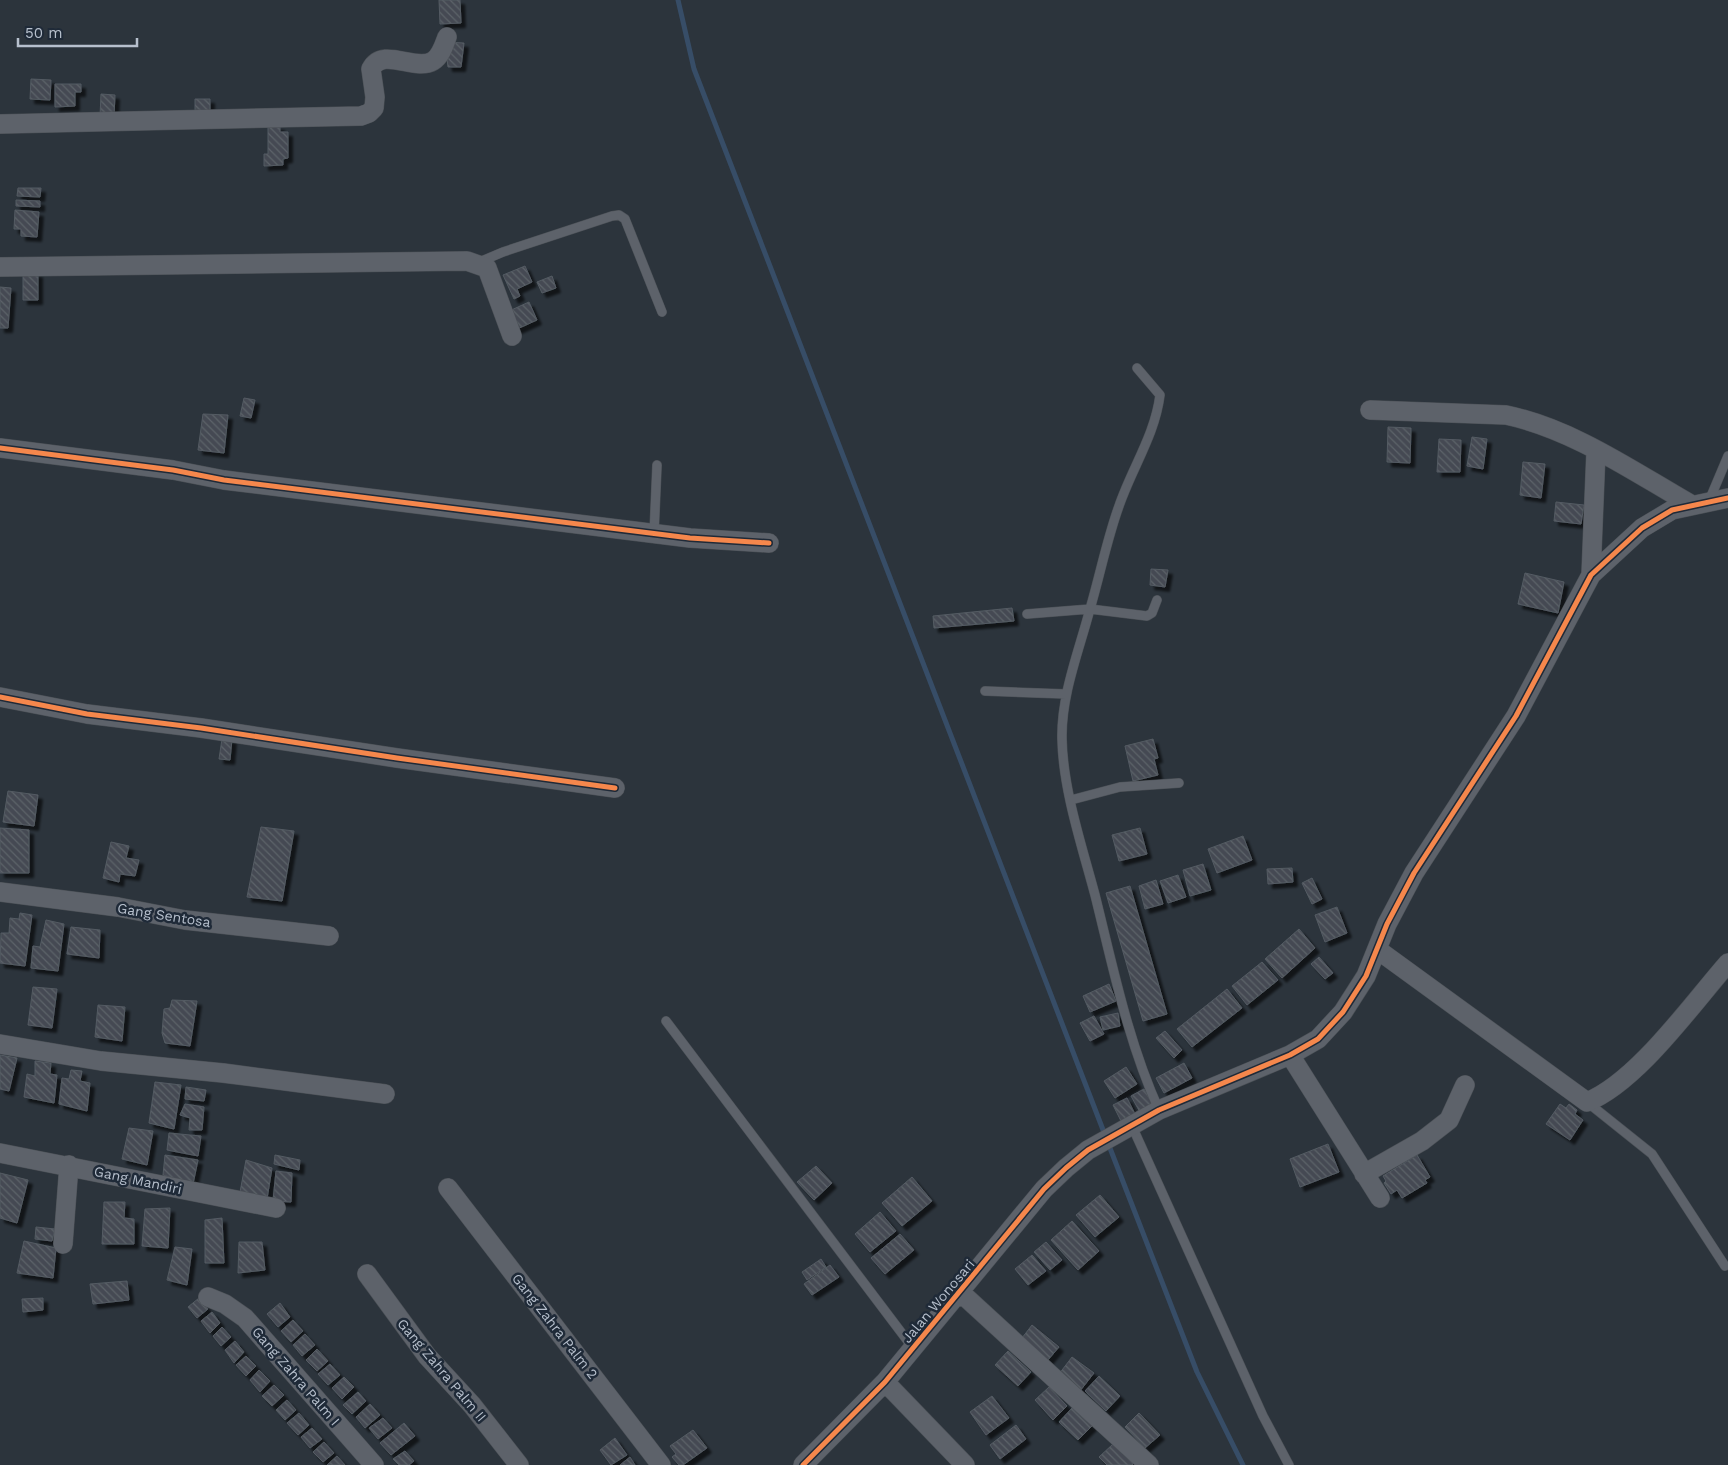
<svg xmlns="http://www.w3.org/2000/svg" width="1728" height="1465" font-family="'Work Sans',sans-serif">
	<style>
		.lines { fill: none; stroke-linecap: round; stroke-linejoin: round }
		.stream { stroke: #374d67; stroke-width: 5 }
		.building { fill: url(#building-back-hatch); stroke: #545b63; filter: url(#shadow) }
		.service-casing { stroke: #4b5056; stroke-width: 10 }
		.minor-casing { stroke: #4b5056; stroke-width: 20 }
		.service { stroke: #5d626a; stroke-width: 9 }
		.minor { stroke: #5d626a; stroke-width: 19 }
		.cycleway-casing { stroke: #1f2a38; stroke-width: 8 }
		.cycleway { stroke: #f5874c; stroke-width: 5 }
		.labels { text-anchor: middle; stroke-width: 5; stroke-linejoin: round; paint-order: stroke }
		.street-label { font-size: 14px; fill: #b7c0cd; stroke: #1f2a38 }
	</style>
	<defs>
		<pattern id="building-back-hatch" width="6" height="6" patternUnits="userSpaceOnUse" patternTransform="scale(1.25)"><rect width="6" height="6" fill="#444a52"/><path d="M-1 5l2 2M0 0l6 6M5-1l2 2" fill="none" stroke="#5d626a"/></pattern>
		<filter id="shadow"><feDropShadow dx="4.5" dy="4.5" stdDeviation="1" flood-color="#0009"/></filter>
	</defs>
	<rect width="100%" height="100%" fill="#2c343c"/>
	<g class="lines">
		<!-- stream -->
		<path class="stream" d="M678,0L694,69L1105,1135
			M1108,1143L1197,1372L1243,1465"/>
	</g>
	<!-- building -->
	<path class="building" d="M439,0H460L461,23L440,24Z
		M445,42L464,43L461,67H448Z
		M31,79L51,80L50,100L30,99Z
		M55,84H81V92H75V106L55,107Z
		M101,94L115,95L114,116H100Z
		M195,99H210V116H195Z
		M268,126H280V132H288V158L283,159V165L264,166V154H268Z
		M18,188H41L40,197L17,196Z
		M16,200L40,201V207L16,206Z
		M15,210L39,212L37,237L21,236V229H14Z
		M525,266L532,282L517,289L520,296L514,299L503,275Z
		M23,273H38V300H23Z
		M552,276L556,288L542,293L537,282Z
		M0,287L11,288L8,328H0Z
		M529,302L537,320L515,330L507,312Z
		M244,398L255,400L251,418L240,416Z
		M203,414L228,415L224,453L198,450Z
		M1388,427L1411,428L1410,463L1387,462Z
		M1472,437L1487,439L1483,469L1467,466Z
		M1439,439L1461,440L1460,472H1437Z
		M1523,462L1545,464L1541,498L1520,495Z
		M1556,502L1584,505L1581,524L1554,521Z
		M1151,569L1168,570L1165,587L1150,585Z
		M1525,573L1564,582L1558,613L1518,604Z
		M1012,608L1014,621L934,628L933,616Z
		M222,739H232L230,760L219,759Z
		M1153,739L1158,758L1154,759L1158,775L1133,781L1125,746Z
		M8,791L38,795L34,826L3,822Z
		M261,827L294,831L282,901L247,897Z
		M0,828L29,830V873H0Z
		M1140,828L1147,854L1119,861L1112,835Z
		M1243,836L1252,860L1217,873L1208,849Z
		M111,842L129,846L126,858L139,860L135,876L120,874L119,882L103,878Z
		M1203,864L1211,890L1190,896L1183,870Z
		M1292,868L1293,882L1268,884L1267,869Z
		M1178,875L1186,897L1168,903L1160,881Z
		M1312,878L1322,899L1312,904L1302,883Z
		M1156,880L1163,904L1145,909L1139,886Z
		M1130,886L1167,1014L1143,1021L1106,893Z
		M1337,907L1347,933L1325,942L1315,915Z
		M20,913L32,915L25,966L0,963L1,933H9L10,918L19,919Z
		M46,920L64,924L58,971L31,968L33,946L40,947Z
		M71,927L100,930L99,958L67,954Z
		M1299,929L1315,948L1282,978L1265,959Z
		M1319,957L1333,973L1325,979L1311,964Z
		M1262,962L1278,980L1247,1005L1232,986Z
		M1109,984L1116,1001L1090,1012L1083,996Z
		M33,987L57,989L52,1028L28,1025Z
		M1227,989L1242,1008L1192,1047L1177,1029Z
		M172,1000L197,1001L190,1046L165,1043L162,1033L164,1009L170,1008Z
		M98,1005L125,1007L122,1041L95,1037Z
		M1118,1013L1120,1026L1103,1030L1100,1017Z
		M1094,1016L1104,1034L1090,1041L1080,1023Z
		M1165,1031L1182,1050L1174,1058L1156,1038Z
		M0,1055L17,1058L9,1091L0,1089Z
		M35,1061L51,1063L50,1074L57,1075L54,1103L24,1097L27,1074L35,1076Z
		M1184,1063L1192,1078L1164,1093L1156,1078Z
		M1126,1067L1137,1084L1115,1098L1104,1081Z
		M71,1070L82,1071L80,1081L90,1083L87,1111L59,1104L62,1078L69,1079Z
		M155,1082L181,1085L174,1129L149,1123Z
		M186,1087L206,1090L204,1101L185,1099Z
		M1144,1089L1154,1107L1141,1114L1131,1096Z
		M1127,1098L1137,1118L1123,1125L1113,1105Z
		M185,1104L204,1107L202,1130H189L190,1118L180,1115Z
		M1560,1104L1566,1108L1569,1104L1577,1110L1575,1114L1583,1120L1570,1140L1546,1124Z
		M129,1128L153,1131L147,1165L122,1159Z
		M169,1133L201,1136L198,1156L167,1150Z
		M1328,1144L1339,1172L1300,1187L1290,1159Z
		M165,1155L198,1160L193,1184L163,1175Z
		M275,1155L300,1160L299,1170L274,1164Z
		M1417,1155L1430,1177L1425,1180L1427,1183L1402,1198L1397,1190L1391,1194L1384,1183L1386,1181L1383,1176Z
		M246,1160L272,1168L267,1199L240,1192Z
		M816,1166L832,1183L814,1200L797,1182Z
		M276,1171L292,1173L291,1202L273,1201Z
		M0,1173L28,1180L17,1223L0,1218Z
		M912,1177L932,1201L902,1226L882,1203Z
		M1100,1195L1119,1217L1095,1237L1076,1215Z
		M104,1202H125L124,1218L134,1219V1244H102Z
		M170,1208L168,1248L142,1246L145,1209Z
		M880,1212L896,1231L870,1252L855,1234Z
		M222,1218L224,1263H205V1220Z
		M1072,1221L1099,1251L1078,1270L1051,1240Z
		M36,1227L55,1229L52,1241L35,1239Z
		M900,1234L914,1250L885,1274L871,1258Z
		M24,1241L56,1248L53,1278L17,1273Z
		M239,1242H262L265,1270L238,1273Z
		M1046,1242L1062,1260L1050,1270L1034,1252Z
		M175,1247L192,1249L187,1285L167,1280Z
		M1032,1255L1046,1271L1028,1285L1015,1269Z
		M821,1259L826,1267L807,1280L802,1272Z
		M830,1265L839,1277L812,1295L804,1284Z
		M127,1281L129,1300L93,1304L90,1284Z
		M43,1298V1310L23,1312L22,1299Z
		M199,1298L208,1309L197,1318L188,1307Z
		M280,1303L290,1317L278,1327L267,1314Z
		M212,1312L220,1323L210,1333L201,1321Z
		M293,1320L303,1331L291,1342L281,1331Z
		M1032,1325L1059,1347L1048,1360L1022,1338Z
		M222,1327L231,1337L221,1346L213,1336Z
		M305,1334L315,1345L302,1356L293,1345Z
		M235,1341L244,1352L234,1363L225,1350Z
		M317,1349L328,1361L317,1371L306,1360Z
		M1008,1351L1031,1372L1018,1386L995,1365Z
		M246,1356L256,1366L246,1376L236,1365Z
		M1072,1357L1094,1373L1080,1391L1059,1374Z
		M330,1364L340,1375L328,1385L318,1374Z
		M259,1370L270,1381L260,1392L250,1380Z
		M1099,1376L1120,1396L1106,1411L1085,1391Z
		M344,1377L354,1387L342,1399L332,1388Z
		M274,1385L284,1395L272,1406L262,1396Z
		M1049,1387L1067,1406L1053,1420L1035,1400Z
		M358,1392L366,1401L352,1414L343,1405Z
		M992,1396L1009,1418L986,1435L970,1412Z
		M287,1400L296,1410L285,1420L276,1410Z
		M370,1404L380,1415L365,1428L356,1417Z
		M1072,1408L1092,1426L1078,1440L1059,1422Z
		M299,1413L309,1425L298,1435L287,1423Z
		M1139,1413L1160,1435L1145,1448L1125,1427Z
		M383,1418L392,1428L378,1439L369,1428Z
		M404,1423L415,1436L391,1455L380,1443Z
		M1016,1425L1026,1439L1000,1459L990,1445Z
		M312,1428L322,1439L310,1448L301,1437Z
		M693,1430L707,1448L683,1465H679L672,1457L676,1454L670,1446Z
		M615,1438L627,1455L611,1465L600,1450Z
		M324,1442L334,1453L323,1462L313,1452Z
		M1113,1444L1133,1464L1132,1465H1107L1099,1457Z
		M405,1451L414,1461L409,1465H399L393,1459Z
		M337,1456L345,1465H327Z
		M630,1457L635,1465H620Z"/>
	<g class="lines">
		<!-- service casing -->
		<g class="service-casing">
			<path id="service" d="M477,263L503,252L612,216L619,215L625,219L662,312
				M1137,368L1160,395C1155,435 1132,468 1119,506C1107,539 1100,575 1090,609L1147,616L1152,613L1157,600
				M1709,501L1728,456
				M654,534L657,465
				M1027,614L1090,609C1079,651 1061,695 1062,739C1063,790 1082,846 1095,895C1113,967 1128,1042 1159,1110
				M985,691L1066,694
				M1071,800L1120,787L1179,783
				M666,1021L913,1348
				M1587,1102L1652,1154L1725,1266
				M1132,1126L1263,1416L1289,1465"/>
		</g>
		<!-- minor casing -->
		<g class="minor-casing">
			<path id="minor" d="M0,124L361,116L369,113L374,108L375,97L371,69C383,46 415,72 433,61C441,56 444,45 447,37
				M0,267L467,261L487,268L512,336
				M1370,410L1506,415C1573,429 1634,472 1692,505
				M0,448L173,470L224,480L690,538L769,543
				M1591,575L1596,451
				M0,697L87,714L201,728L397,758L615,788
				M0,892L118,907L185,920L329,936
				M1378,950L1587,1102C1637,1082 1692,1004 1728,963
				M0,1044L101,1061L223,1073L385,1094
				M1290,1055L1380,1198
				M0,1153L276,1208
				M1364,1174L1422,1141L1449,1120L1465,1085
				M448,1188L661,1465
				M63,1244L69,1165
				M367,1274L427,1356L472,1405L519,1465
				M960,1292L1149,1465
				M208,1297L225,1304L245,1318L374,1465
				M885,1382L965,1465
				M803,1465L885,1382L1044,1189L1066,1168L1088,1150L1159,1110L1290,1055L1318,1039L1343,1012L1366,976L1387,924L1414,873L1516,716L1591,575L1642,528L1672,510L1728,498"/>
		</g>
		<!-- service -->
		<use href="#service" class="service"/>
		<!-- minor -->
		<use href="#minor" class="minor"/>
		<!-- cycleway casing -->
		<g class="cycleway-casing">
			<path id="cycleway" d="M0,448L173,470L224,480L690,538L769,543
				M0,697L87,714L201,728L397,758L615,788
				M803,1465L885,1382L1044,1189L1066,1168L1088,1150L1159,1110L1290,1055L1318,1039L1343,1012L1366,976L1387,924L1414,873L1516,716L1591,575L1642,528L1672,510L1728,498"/>
		</g>
		<!-- cycleway -->
		<use href="#cycleway" class="cycleway"/>
	</g>
	<g class="labels">
		<!-- street labels -->
		<g class="street-label">
			<text transform="translate(164 915) rotate(9)" y="5">Gang Sentosa</text>
			<text transform="translate(138 1180) rotate(12)" y="5">Gang Mandiri</text>
			<text transform="translate(938 1301) rotate(-50)" y="5">Jalan Wonosari</text>
			<text transform="translate(555 1326) rotate(52)" y="5">Gang Zahra Palm 2</text>
			<text transform="translate(442 1370) rotate(50)" y="5">Gang Zahra Palm II</text>
			<text transform="translate(296 1376) rotate(49)" y="5">Gang Zahra Palm I</text>
		</g>
	</g>
	<!-- scale -->
	<path d="M18 38v8h119v-8" fill="none" stroke="#b7c0cd" stroke-width="2.5"/>
	<text x="25" y="38" font-size="15" fill="#b7c0cd" stroke="#1f2a38" stroke-width="4" paint-order="stroke">50 m</text>
</svg>
